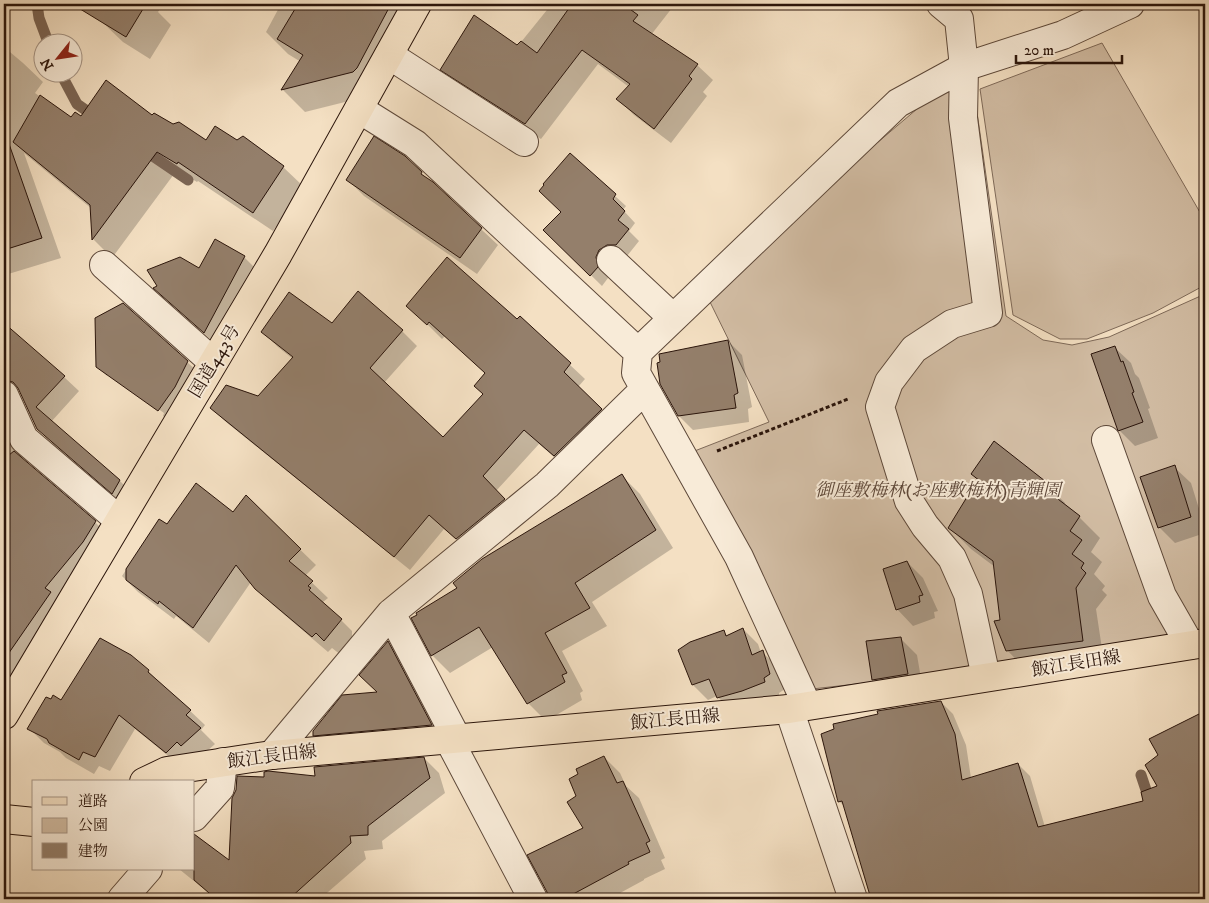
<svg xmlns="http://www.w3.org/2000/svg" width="1209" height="903" font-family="'IM FELL DW Pica','Noto Serif JP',serif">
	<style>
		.green { fill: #d2bda4; stroke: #7e6958 }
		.shadow { fill: #0003 }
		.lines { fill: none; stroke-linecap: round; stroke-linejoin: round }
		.stream { stroke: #7b6554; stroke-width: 11 }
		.building { fill: #947f6b; stroke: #2b150b }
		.minor-casing { stroke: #5d4839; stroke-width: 30 }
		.major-casing { stroke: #2b150b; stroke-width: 30 }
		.highway-casing { stroke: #2b150b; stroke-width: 30 }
		.path { stroke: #2b150b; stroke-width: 3; stroke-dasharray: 4 2.5; stroke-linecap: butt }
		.minor { stroke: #f8ebd8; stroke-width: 28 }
		.major { stroke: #f4e0c3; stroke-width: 28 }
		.highway { stroke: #f4e0c3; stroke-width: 28 }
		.labels { text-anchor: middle; stroke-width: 4; stroke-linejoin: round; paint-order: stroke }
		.street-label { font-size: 18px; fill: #2b150b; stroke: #f8ebd8 }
		.park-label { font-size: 18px; font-style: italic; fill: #5d4739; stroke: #f8ebd8 }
	</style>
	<rect width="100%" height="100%" fill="#f4e0c3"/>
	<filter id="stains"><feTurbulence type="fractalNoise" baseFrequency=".004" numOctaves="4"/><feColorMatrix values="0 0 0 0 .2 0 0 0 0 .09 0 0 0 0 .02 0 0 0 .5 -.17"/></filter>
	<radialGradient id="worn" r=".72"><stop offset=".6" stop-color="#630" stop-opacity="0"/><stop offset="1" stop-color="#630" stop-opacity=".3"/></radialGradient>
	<!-- green -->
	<path class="green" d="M1102,43L1205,221V285L1153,313L1087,339H1060L1013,315L980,89Z
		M974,91L1006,316L1043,340L1072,345L1109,337L1205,294V632L874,682L812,689L692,452L769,422L710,302L864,154L924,103L945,92Z"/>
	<!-- shadow -->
	<path class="shadow" d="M73,4H163L158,12L171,25L150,59L123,42L100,20Z
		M281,4H428L377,94L305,112L283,90L301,62L288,54L266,32Z
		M550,4H613L617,7L625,4H668L672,8L651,35L697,65L713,80L703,92L707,96L671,143L634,115L618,99L629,87L598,64L541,139L458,85L442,69L517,47L551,5Z
		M4,47L23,63L43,82L35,93L71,119L153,117L207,142L283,167L303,186L273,231L198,181L197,182L177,170L112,258L93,239L92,209L24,153L61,258L5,275L4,213L9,212L4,207Z
		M570,155L626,206L623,210L635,223L629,231L639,241L627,256L618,255L606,268L608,278L602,286L545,230L562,212Z
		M421,173L498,245L477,274L364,196L348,180Z
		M244,257L258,271L218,346L169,302L199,269Z
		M520,318L585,379L578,387L616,424L569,470L539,444L496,491L519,515L472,553L444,529L410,570L226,422L212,408L258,397L293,359L278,347L263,332L332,325L402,331L417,346L384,383L443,438L484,394L486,374L445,336L442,339L423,320L518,321Z
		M4,326L64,377L79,391L51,422L119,480L134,495L127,507L53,444L38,429L21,392L9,380L4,369Z
		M728,341L742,355L752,407L748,409L749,422L693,430L679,416Z
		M1114,347L1131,363L1135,374L1139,378L1150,408L1148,409L1158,438L1135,446L1119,430Z
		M187,362L199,373L170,421L108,377L163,416L164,413L107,373V376L98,366Z
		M4,431L16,444L26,463L95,522L110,537L13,689L4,683Z
		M1174,467L1191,483L1205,528V533L1175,543L1159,527Z
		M972,474L1044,482L1065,503L1064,505L1079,517L1100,538L1091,552L1102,562L1094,574L1105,586L1102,590L1107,595L1096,609L1104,662L1028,672L1007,650L995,567L971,549L950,528L981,482Z
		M622,476L640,494L673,548L592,602L607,626L562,651L583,691L580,693L582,700L546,721L528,703L493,647L450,673L432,655L458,589Z
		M246,497L316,565L305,576L328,598L323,602L352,631V641L341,655L332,648L328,652L273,605L251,582L209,643L176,616L174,619L138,592L122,576L159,520L168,526L233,514Z
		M907,562L923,578L938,611L934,612L935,618L913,626L897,609Z
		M743,629L758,644L761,653L762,652L778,667L785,689L779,693V697L733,713L717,696L708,700L693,685L723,632L728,636Z
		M900,638L917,655L923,690L889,696L873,679Z
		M388,643L402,656L445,739L328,749L314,735L380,693Z
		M148,671L205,725L201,730L215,744L197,760L182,767L135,729L110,771L99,766L94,774L66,758L60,752L44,743L29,728L61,701Z
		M941,702L953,714L966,745L971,778L1018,764L1030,776L1045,827L1145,802L1158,786L1160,755L1151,740L1205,713V899H881L846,808L839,801Z
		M604,757L620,773L626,786L639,798L665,858L661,860L665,869L644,879V880L609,899H551L548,891L585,828L578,796Z
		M424,758L439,773L445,793L382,841L383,849L364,851L366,859L320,899H216L179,869H194L195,836L230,862L316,778Z"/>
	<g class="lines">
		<!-- stream -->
		<path class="stream" d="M37,4L39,18L48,42
			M60,72L77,104L97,118
			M141,148L188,180
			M1141,775L1151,805"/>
	</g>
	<!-- building -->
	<path class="building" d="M72,4H146L126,37Z
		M298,4H391L357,68L353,72L281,90L303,55L277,39Z
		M572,4H623L638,15L633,21L698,64L689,76L692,79L654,129L616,99L630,84L582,50L525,124L440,70L474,15L517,45L521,41L537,53Z
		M106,80L152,115L154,113L173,124L179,122L206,140L215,126L237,140L243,136L284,166L253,213L178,162L177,164L157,152L92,240L90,205L13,142L40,95L71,117L75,112L81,116Z
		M374,136L405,156L422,172L421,174L433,182L482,228L460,258L346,180Z
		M8,141L42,238L4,250V142Z
		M570,153L616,194L613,199L625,211L618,220L629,229L616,245H607L599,250L596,257L598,267L590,276L543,230L561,212L539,191L544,185L543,184Z
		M215,239L245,256L204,333L153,288L157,286L147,270L180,257L199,268Z
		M447,257L517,319L520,316L571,363L564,372L602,409L554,456L524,430L483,476L505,499L456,539L429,515L394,557L210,408L226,385L258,396L293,357L261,332L289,292L332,323L358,291L403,330L370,368L443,437L483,394L474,386L485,373L429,322L427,325L406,306Z
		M123,303L188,361L175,387L158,411L96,367L95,318Z
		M4,323L65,376L36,407L120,480L112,494L37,429L18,388L13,382L4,380Z
		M728,340L738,393L734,395L736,408L678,416L660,384L657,363L660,362L659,354Z
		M1115,346L1121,362L1123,361L1134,392L1132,393L1143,422L1118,431L1091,354Z
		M994,441L1045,481L1041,486L1080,516L1070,531L1082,540L1072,554L1084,563L1081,568L1086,573L1076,588L1083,641L1006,651L994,621L1000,620L993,561L948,528L967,497L980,481L971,474Z
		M14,451L96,521L83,542L45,588L51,592L4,660V459Z
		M1175,465L1191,517L1158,528L1140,477Z
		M622,474L656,530L575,583L590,608L545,633L567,673L562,675L565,682L527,704L479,627L431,656L411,618L417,615L416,613L457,588L453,583L482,559Z
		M196,483L233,512L246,495L301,549L289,561L313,581L308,586L311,588L309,590L342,619L324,641L316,633L312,637L255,589L236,565L193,628L159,601L158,604L126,580V569L159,519L167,524Z
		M907,561L923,595L919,596L920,602L896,610L883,569Z
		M743,628L752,655L763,650L770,674L764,678L765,682L742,691L717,698L709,679L692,685L678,650L690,642L724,630L726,636Z
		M901,637L908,674L872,680L866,641Z
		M100,638L131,655L149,670L148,672L191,710L186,715L201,728L181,746L177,742L166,753L119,715L95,757L83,752L79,760L49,743L47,739L27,729L46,697L51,699L53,695L61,700Z
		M388,641L432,725L313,736V731L342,695L377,692L359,675Z
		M941,701L955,734L962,780L1018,763L1038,827L1143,801L1141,792L1157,786L1145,765L1158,755L1149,739L1205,711V899H871L842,801L838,802L821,734L834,729L833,724L878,714L877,711Z
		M604,756L617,783L623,781L650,841L646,843L650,852L628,862L629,864L564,899H549L547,892L527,855L583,828L567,802L576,796L569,779L578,774L576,769Z
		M424,757L430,778L368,826V835L350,836L351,843L289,899H216L194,880V834L229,860L232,798L236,790L237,776L264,777V772L268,771L315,776L314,767Z"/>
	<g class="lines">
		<!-- minor casing -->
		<g class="minor-casing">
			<path id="minor" d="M941,4L959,19L964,67L963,118L988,313L952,324L914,349L889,382L880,407L909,501L925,526L952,558L968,594L986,677
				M389,55L524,142
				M359,109L415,144L638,352
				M611,260L673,318
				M104,265L213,362
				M4,395L24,439L119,520
				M1106,440L1162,596L1190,645
				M391,613L456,737
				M807,705L739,557L636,373L638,352L898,103L964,67L1063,35L1130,4
				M789,709L853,899
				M448,738L533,899
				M272,755L391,613L547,485L645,389
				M194,817L220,788L223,762
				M122,899L148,869"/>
		</g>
		<!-- major casing -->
		<g class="major-casing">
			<path id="major" d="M144,782L167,771L272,755L789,709L1205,643
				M4,819L34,822"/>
		</g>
		<!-- highway casing -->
		<g class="highway-casing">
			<path id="highway" d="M4,715L278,254L417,4"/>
		</g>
		<!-- path -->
		<path class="path" d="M717,451L848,399"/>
		<!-- minor -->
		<use href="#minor" class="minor"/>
		<!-- major -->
		<use href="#major" class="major"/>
		<!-- highway -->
		<use href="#highway" class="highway"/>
	</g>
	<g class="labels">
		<!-- street labels -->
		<g class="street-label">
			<text transform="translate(214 361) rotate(-59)" y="6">国道443号</text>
			<text transform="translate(1076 663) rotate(-9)" y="6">飯江長田線</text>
			<text transform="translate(675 719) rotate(-5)" y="6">飯江長田線</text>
			<text transform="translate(272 756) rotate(-7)" y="6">飯江長田線</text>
		</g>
		<!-- park labels -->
		<g class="park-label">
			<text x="938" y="496">御座敷梅林(お座敷梅林)青輝園</text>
		</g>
	</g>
	<!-- margin -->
	<rect width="1209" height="903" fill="none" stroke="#f4e0c3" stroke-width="20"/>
	<rect x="5" y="5" width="1199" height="893" fill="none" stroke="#2b150b" stroke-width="2.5"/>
	<rect x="10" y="10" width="1189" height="883" fill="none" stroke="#2b150b"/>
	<!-- legend -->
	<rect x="32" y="780" width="162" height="90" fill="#f8ebd8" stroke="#a69586"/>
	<rect x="42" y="797" width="25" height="8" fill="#f4e0c3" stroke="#a69586"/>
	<text x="78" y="806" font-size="15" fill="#2b150b">道路</text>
	<rect x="42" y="818" width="25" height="15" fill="#d2bda4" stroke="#a69586"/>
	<text x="78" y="830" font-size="15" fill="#2b150b">公園</text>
	<rect x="42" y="843" width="25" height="15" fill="#947f6b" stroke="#a69586"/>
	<text x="78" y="856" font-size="15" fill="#2b150b">建物</text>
	<!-- north arrow -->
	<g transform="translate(58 58) rotate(240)"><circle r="24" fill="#f8ebd8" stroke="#a69586"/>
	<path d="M0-4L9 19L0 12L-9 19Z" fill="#8f2418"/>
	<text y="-8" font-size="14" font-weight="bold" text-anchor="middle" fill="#2b150b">N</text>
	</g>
	<!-- scale -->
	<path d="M1016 55v8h106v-8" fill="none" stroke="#2b150b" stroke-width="2.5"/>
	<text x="1024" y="55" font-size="15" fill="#2b150b" stroke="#f8ebd8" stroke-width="4" paint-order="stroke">20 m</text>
	<rect width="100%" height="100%" filter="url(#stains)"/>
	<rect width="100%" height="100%" fill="url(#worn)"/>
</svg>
